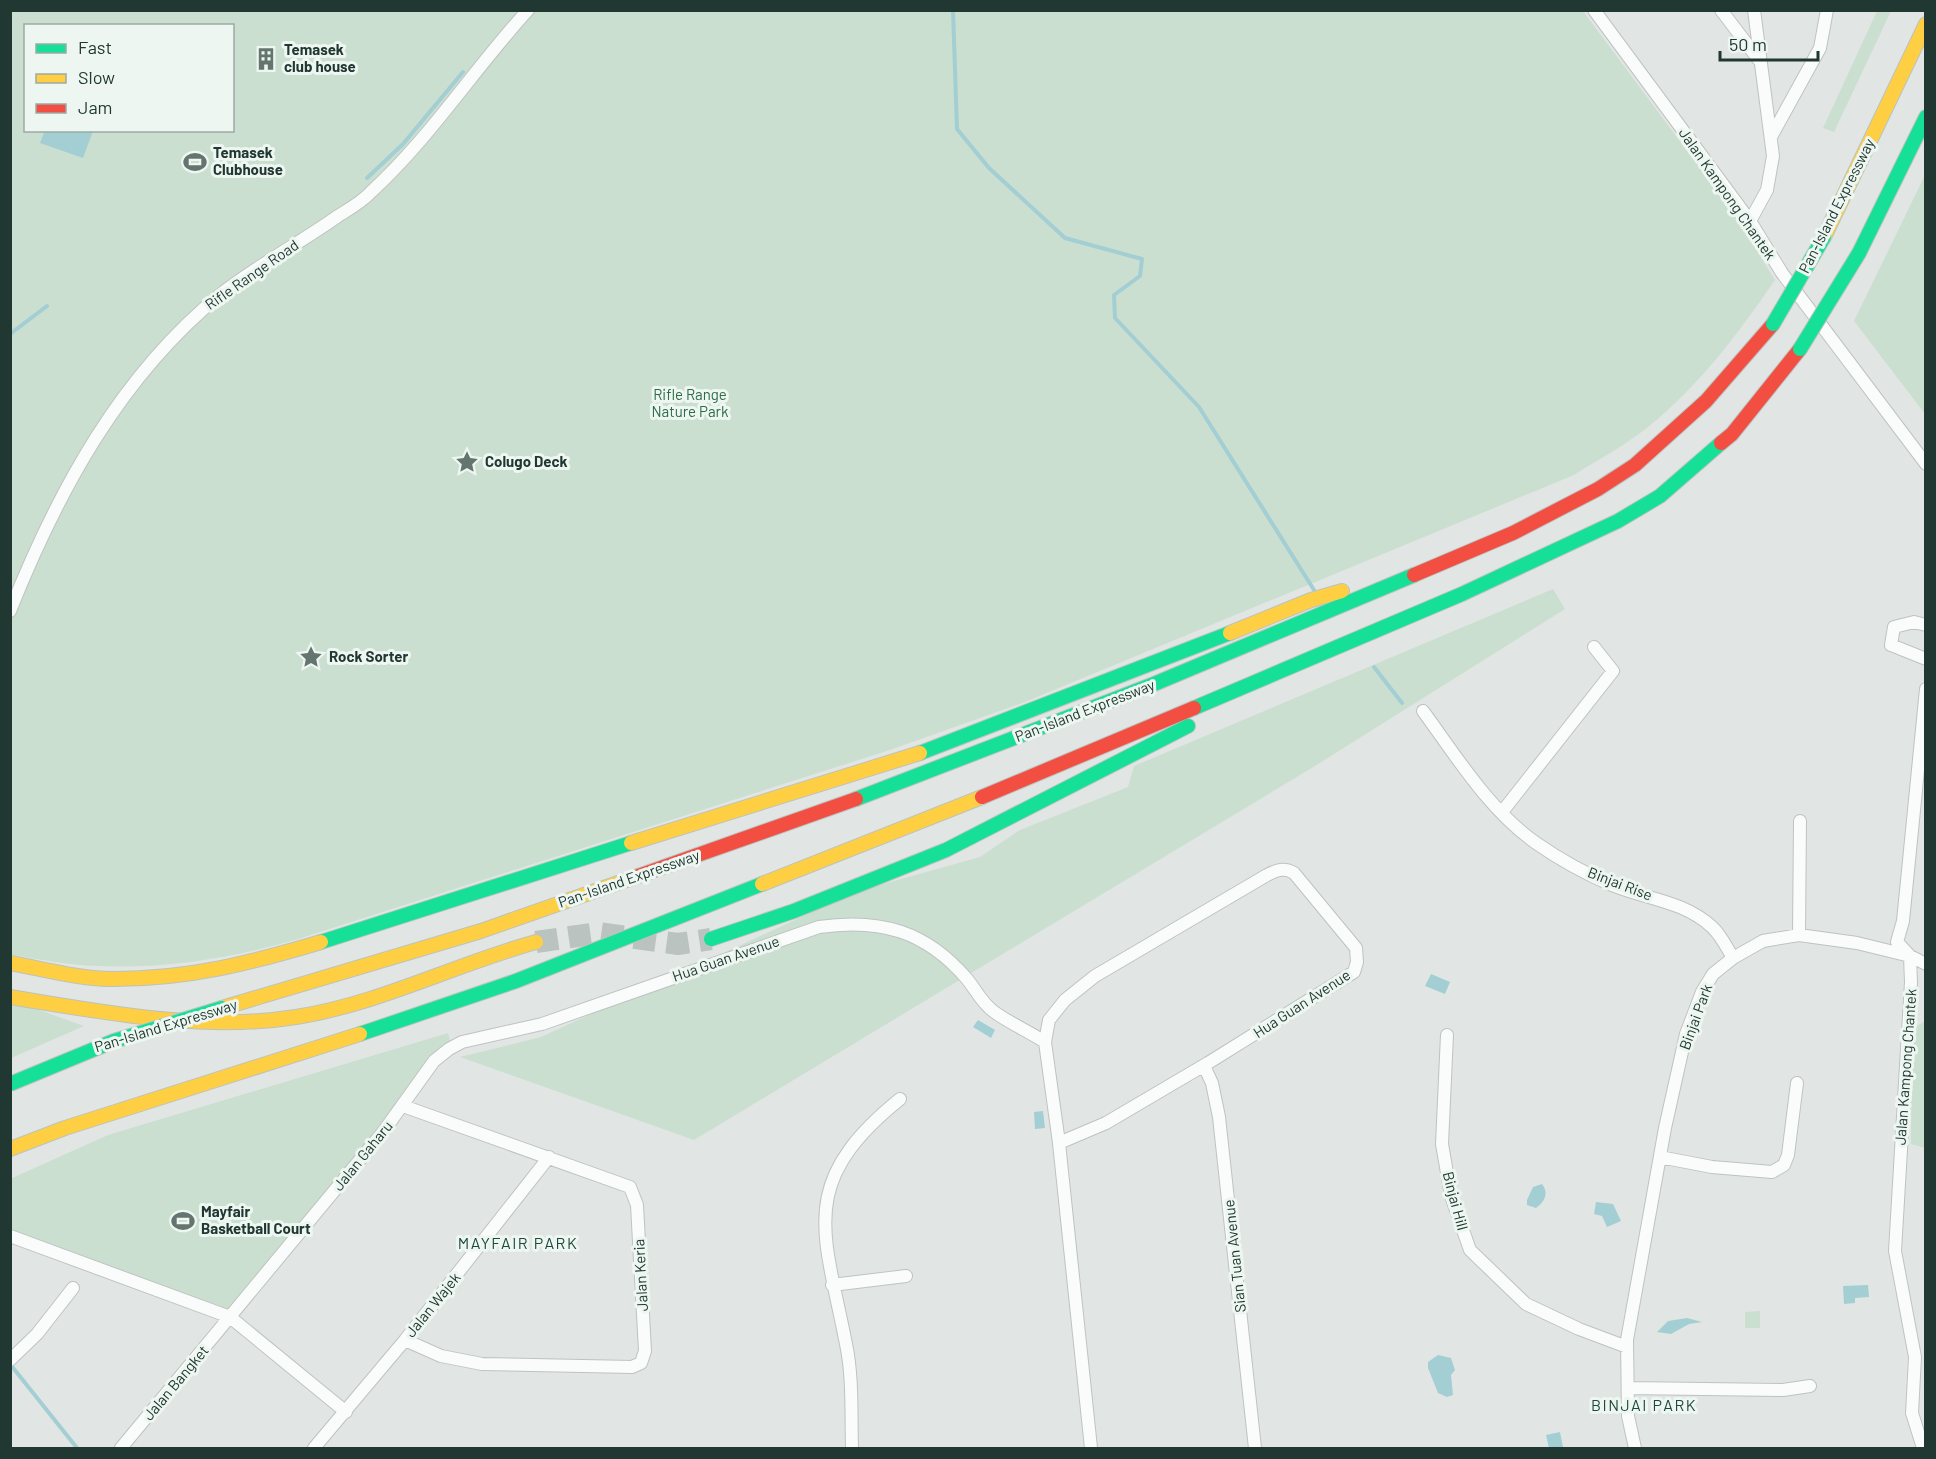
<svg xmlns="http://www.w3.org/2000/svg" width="1936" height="1459" font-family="Barlow,sans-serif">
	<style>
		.green { fill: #cadfd0; fill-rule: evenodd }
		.water { fill: #a3ced3 }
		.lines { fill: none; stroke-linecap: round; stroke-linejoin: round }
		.stream { stroke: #a3ced3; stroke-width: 4 }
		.highway-tunnel { stroke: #bac3c0; stroke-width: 22; stroke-dasharray: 22 11; stroke-linecap: butt }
		.street-casing { stroke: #bec3c1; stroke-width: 14 }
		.fast-casing { stroke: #bbc3c1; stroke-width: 16 }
		.slow-casing { stroke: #bbc3c1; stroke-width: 16 }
		.jam-casing { stroke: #bbc3c1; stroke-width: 16 }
		.street { stroke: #fafbfb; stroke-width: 12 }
		.fast { stroke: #16e098; stroke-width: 14 }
		.slow { stroke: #ffcf43; stroke-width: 14 }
		.jam { stroke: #f24e42; stroke-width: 14 }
		.fast-bridge-casing { stroke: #bbc3c1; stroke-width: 16; stroke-linecap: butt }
		.fast-bridge { stroke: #16e098; stroke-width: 14 }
		.labels { text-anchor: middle; stroke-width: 6; stroke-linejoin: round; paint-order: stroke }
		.poi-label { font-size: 15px; font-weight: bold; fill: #203831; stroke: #eef6f2; text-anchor: start }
		.street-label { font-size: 15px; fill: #203831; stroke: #eef6f2 }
		.park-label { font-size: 15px; fill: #2d6c44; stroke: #eef6f2 }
		.neighbourhood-label { font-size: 16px; letter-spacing: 1.5px; fill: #1e483d; stroke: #eef6f2 }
	</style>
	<rect width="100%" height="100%" fill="#e1e6e4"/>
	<!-- green -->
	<path class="green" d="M10,11H1583L1734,214L1775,280C1738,334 1699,386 1648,427C1626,445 1599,459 1574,475L1025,702L890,750L295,940C230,958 166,969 97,966C68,965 39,959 11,955ZM26,26H232V130H26Z
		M1877,11H1891L1834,132L1823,128Z
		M1925,175V414L1854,321Z
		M1553,589L1565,609L1315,766L694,1140L460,1057L541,1037L858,891L980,857L1020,830L1128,787L1134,766Z
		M11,1006L31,1007L84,1026L11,1058Z
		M1925,1021V1148L1911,1144L1912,1029Z
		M448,1033L450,1041L431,1055L409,1099L245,1300L226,1311L11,1234L10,1179L108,1135Z
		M1760,1311V1328H1745V1312Z"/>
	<!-- water -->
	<path class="water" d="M45,130H93V131L83,158L40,143Z
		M1431,974L1450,982L1445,994L1425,986Z
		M978,1020L995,1030L991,1038L973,1027Z
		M1043,1111L1045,1128L1035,1129L1034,1112Z
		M1542,1184C1549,1193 1545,1202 1536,1208L1527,1205V1200L1533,1187Z
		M1596,1202L1613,1204L1621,1221L1607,1227L1602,1216L1594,1214Z
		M1868,1285L1869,1297L1855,1298V1303L1844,1304L1843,1286Z
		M1687,1318L1702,1322L1689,1324L1671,1334L1657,1332L1668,1321Z
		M1438,1355L1451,1358L1455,1370L1451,1375L1453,1395L1447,1397L1438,1393L1428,1368V1362Z
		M1560,1432L1563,1447L1549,1448L1546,1435Z"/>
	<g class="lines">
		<!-- stream -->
		<path class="stream" d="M953,10L957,129L989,168L1065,238L1142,259L1140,276L1114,295L1115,318L1199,407L1314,590
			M367,178L403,144L463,72
			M10,334L47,306
			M1374,667L1402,703
			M10,1364L77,1448"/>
		<!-- highway-tunnel -->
		<path class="highway-tunnel" d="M536,942L598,933L678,944L711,939"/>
		<!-- street casing -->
		<g class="street-casing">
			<path id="street" d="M1594,10L1750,221L1782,273L1926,464
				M1721,10L1759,60
				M1771,137L1820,48L1827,10
				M1750,221L1767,190L1773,156L1754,10
				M10,611C58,491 120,376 221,294C258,265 300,243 338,216C349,209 362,202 371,192C430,138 474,69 528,10
				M1926,625L1914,622L1894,627L1891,645L1926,659
				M1423,711C1456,756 1489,810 1536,843C1559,859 1586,874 1612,885C1646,899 1684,901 1712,927C1721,935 1727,948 1733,958
				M1502,812L1613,671L1594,647
				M1799,935L1800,821
				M1447,1035L1442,1144L1451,1196L1470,1250L1526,1304L1579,1329L1627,1347
				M1204,1066L1212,1083L1219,1117L1255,1448
				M403,1106L630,1187L637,1205L645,1351L641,1363L632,1367L482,1364L441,1356L405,1340
				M1059,1143L1106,1123L1208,1063L1354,972L1357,962L1356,948L1294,873C1284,867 1277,870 1267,875L1095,976L1065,1000L1049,1020L1045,1042L1059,1143L1091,1448
				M1660,1157L1712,1167L1772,1172L1784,1165L1788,1155L1797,1083
				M10,1236L230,1317L346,1412
				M832,1285L906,1276
				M10,1360L37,1334L73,1288
				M1628,1388L1783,1390L1810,1386
				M121,1448L383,1132L434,1061L449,1049L462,1042L542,1024L819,927C880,918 926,931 967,979C976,990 981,1002 993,1011C1009,1023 1028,1031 1045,1042
				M314,1448L405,1340L549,1157
				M852,1448C851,1415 853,1377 846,1344C824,1231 796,1183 900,1099
				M1635,1448L1628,1416L1627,1340L1665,1128L1686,1034L1702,992L1713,974L1733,958L1763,941L1799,935L1857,943L1910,956L1926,964
				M1923,1448L1912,1413L1915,1357L1895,1251L1911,982L1910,956L1897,942L1903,921L1926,689"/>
		</g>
		<!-- fast casing -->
		<g class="fast-casing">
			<path id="fast" d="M1859,253L1926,117
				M1194,708L1462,594L1618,521L1660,496L1721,443
				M920,753L1230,633
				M856,799L1154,684L1414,575
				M711,939L794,911L946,850L1188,726
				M321,942L631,843
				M360,1034L516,981L762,884"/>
		</g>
		<!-- slow casing -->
		<g class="slow-casing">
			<path id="slow" d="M1824,237L1926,24
				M1230,633L1311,600L1342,591
				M631,843L920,753
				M762,884L982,797
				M10,963C44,969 79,979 114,979C189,979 251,963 321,942
				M10,997C104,1012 201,1032 296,1017C379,1004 456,964 536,942
				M222,1008L481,931L638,876
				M10,1149L65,1128L360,1034"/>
		</g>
		<!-- jam casing -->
		<g class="jam-casing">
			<path id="jam" d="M1721,443L1732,434L1800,349
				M1414,575L1513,533L1598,489L1635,465L1706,401L1773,324
				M982,797L1194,708
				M638,876L856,799"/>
		</g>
		<!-- street -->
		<use href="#street" class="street"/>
		<!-- fast -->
		<use href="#fast" class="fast"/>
		<!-- slow -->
		<use href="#slow" class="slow"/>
		<!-- jam -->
		<use href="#jam" class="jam"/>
		<!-- fast-bridge casing -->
		<g class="fast-bridge-casing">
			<path id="fast-bridge" d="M1773,324L1824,237
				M1800,349L1859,253
				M10,1084L114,1041L222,1008"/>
		</g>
		<!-- fast-bridge -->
		<use href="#fast-bridge" class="fast-bridge"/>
	</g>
	<!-- icons -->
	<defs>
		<g id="building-bare" transform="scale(1.8)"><path d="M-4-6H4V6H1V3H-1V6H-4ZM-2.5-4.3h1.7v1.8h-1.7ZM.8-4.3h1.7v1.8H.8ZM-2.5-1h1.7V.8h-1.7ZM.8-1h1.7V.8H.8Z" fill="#647570" stroke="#eef6f2" stroke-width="2.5" paint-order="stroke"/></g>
		<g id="stadium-bare" transform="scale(1.8)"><path d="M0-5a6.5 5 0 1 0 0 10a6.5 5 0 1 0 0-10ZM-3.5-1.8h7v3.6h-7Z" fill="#647570" stroke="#eef6f2" stroke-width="2.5" paint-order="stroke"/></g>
		<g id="sight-bare" transform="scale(1.8)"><path d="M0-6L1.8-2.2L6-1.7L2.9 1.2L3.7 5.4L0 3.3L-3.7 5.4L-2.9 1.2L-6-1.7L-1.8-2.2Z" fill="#647570" stroke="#eef6f2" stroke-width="2.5" paint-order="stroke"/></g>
	</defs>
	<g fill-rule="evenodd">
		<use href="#building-bare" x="266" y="59"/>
		<use href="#stadium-bare" x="195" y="162"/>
		<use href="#sight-bare" x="467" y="462"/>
		<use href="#sight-bare" x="311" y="657"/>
		<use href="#stadium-bare" x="183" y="1221"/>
	</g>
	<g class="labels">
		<!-- poi labels -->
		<g class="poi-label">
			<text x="284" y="55">Temasek<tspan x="284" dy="17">club house</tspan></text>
			<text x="213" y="158">Temasek<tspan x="213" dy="17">Clubhouse</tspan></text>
			<text x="485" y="467">Colugo Deck</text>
			<text x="329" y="662">Rock Sorter</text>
			<text x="201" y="1217">Mayfair<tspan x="201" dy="17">Basketball Court</tspan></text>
		</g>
		<!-- street labels -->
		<g class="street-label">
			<text transform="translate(1727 194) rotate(55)" y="5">Jalan Kampong Chantek</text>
			<text transform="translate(1837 206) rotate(-63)" y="5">Pan-Island Expressway</text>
			<text transform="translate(252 275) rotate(-35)" y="5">Rifle Range Road</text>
			<text transform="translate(1085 711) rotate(-21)" y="5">Pan-Island Expressway</text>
			<text transform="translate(629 879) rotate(-19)" y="5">Pan-Island Expressway</text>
			<text transform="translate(1620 884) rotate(21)" y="5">Binjai Rise</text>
			<text transform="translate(726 959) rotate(-19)" y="5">Hua Guan Avenue</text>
			<text transform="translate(1302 1004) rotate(-33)" y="5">Hua Guan Avenue</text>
			<text transform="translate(1696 1017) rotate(-70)" y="5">Binjai Park</text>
			<text transform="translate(166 1026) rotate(-17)" y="5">Pan-Island Expressway</text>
			<text transform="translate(1906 1067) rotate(-86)" y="5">Jalan Kampong Chantek</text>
			<text transform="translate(363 1156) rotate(-51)" y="5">Jalan Gaharu</text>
			<text transform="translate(1455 1201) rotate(75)" y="5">Binjai Hill</text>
			<text transform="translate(1235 1256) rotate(-96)" y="5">Sian Tuan Avenue</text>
			<text transform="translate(641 1275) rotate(-93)" y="5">Jalan Keria</text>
			<text transform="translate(433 1305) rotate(-51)" y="5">Jalan Wajek</text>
			<text transform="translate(176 1383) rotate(-50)" y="5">Jalan Bangket</text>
		</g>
		<!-- park labels -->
		<g class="park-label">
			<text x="690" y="400">Rifle Range<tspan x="690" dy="17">Nature Park</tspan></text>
		</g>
		<!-- neighbourhood labels -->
		<g class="neighbourhood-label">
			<text x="518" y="1249">MAYFAIR PARK</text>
			<text x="1644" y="1411">BINJAI PARK</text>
		</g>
	</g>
	<!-- border -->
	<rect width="1936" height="1459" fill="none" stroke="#203831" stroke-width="24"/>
	<!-- legend -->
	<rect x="24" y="24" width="210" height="108" fill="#eef6f2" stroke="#9caaa5" stroke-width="1.5"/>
	<rect x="36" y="44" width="30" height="9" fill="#16e098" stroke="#9caaa5" stroke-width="1.5"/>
	<text x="78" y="54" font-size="18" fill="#203831">Fast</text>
	<rect x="36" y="74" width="30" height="9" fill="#ffcf43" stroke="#9caaa5" stroke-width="1.5"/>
	<text x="78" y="84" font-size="18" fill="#203831">Slow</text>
	<rect x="36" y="104" width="30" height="9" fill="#f24e42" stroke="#9caaa5" stroke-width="1.5"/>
	<text x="78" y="114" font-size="18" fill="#203831">Jam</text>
	<!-- scale -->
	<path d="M1720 51v9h98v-9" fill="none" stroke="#203831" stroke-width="3"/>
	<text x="1729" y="51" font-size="18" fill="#203831" stroke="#eef6f2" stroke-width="4.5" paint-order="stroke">50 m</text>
</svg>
